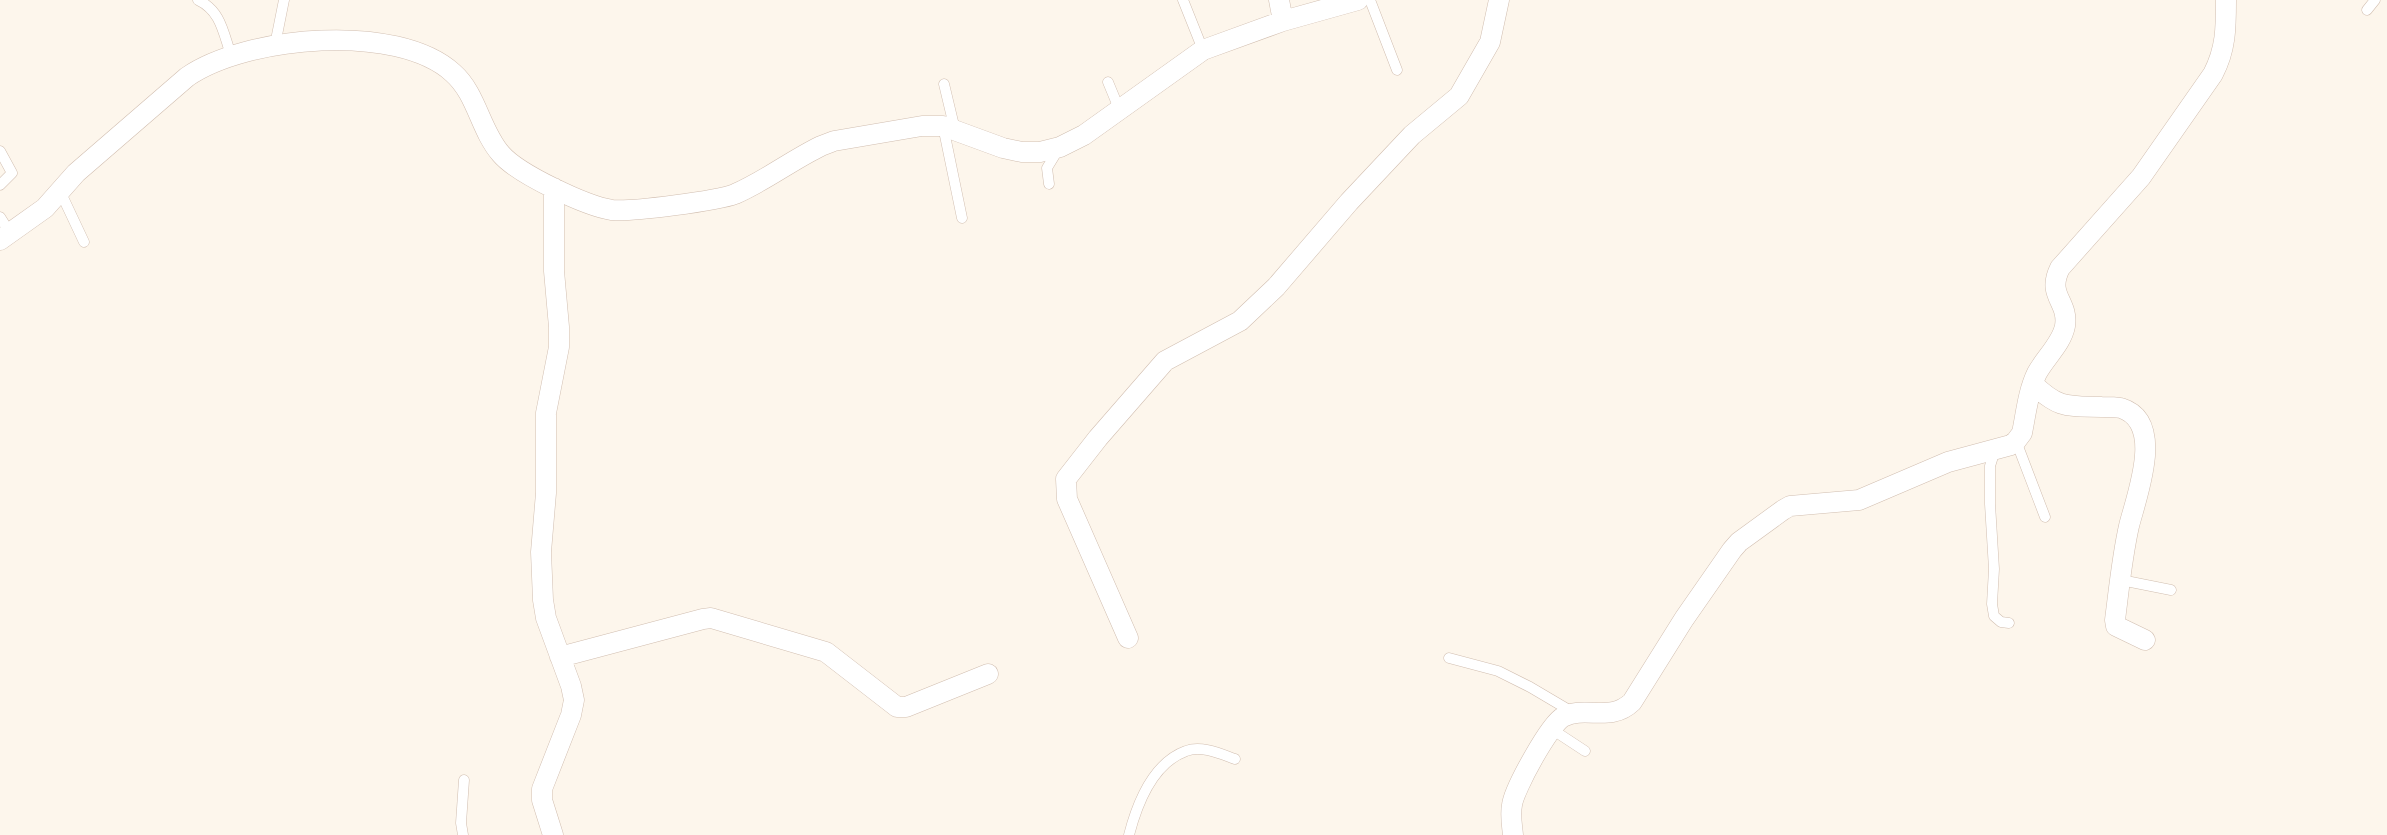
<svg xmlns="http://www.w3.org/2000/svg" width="2387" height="835" font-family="Ubuntu,sans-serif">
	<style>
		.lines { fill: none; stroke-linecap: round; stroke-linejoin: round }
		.service-casing { stroke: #d1beb0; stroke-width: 11 }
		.minor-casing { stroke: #d1beb0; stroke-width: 21 }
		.service { stroke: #fff; stroke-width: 10 }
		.minor { stroke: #fff; stroke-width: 20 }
	</style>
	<rect width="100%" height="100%" fill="#fdf6ec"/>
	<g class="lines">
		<!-- service casing -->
		<g class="service-casing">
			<path id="service" d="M198,0C221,11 223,32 231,55
				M1183,0L1203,50
				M1370,0L1397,70
				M2367,10L2375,0
				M275,45L284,0
				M1108,82L1120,111
				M944,84L955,130
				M943,126L962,218
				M0,151L12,173L0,185
				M1049,184L1047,168L1058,150
				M60,191L84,242
				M0,217L10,233
				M2016,441L2045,517
				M1995,450L1990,466V504L1994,569L1992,604L1994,616L2001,622L2009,623
				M2121,580L2171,590
				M1449,658L1498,671L1530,687L1574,713
				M1550,728L1585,751
				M463,835L461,823L464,780
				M1129,835C1137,804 1153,763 1186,751C1201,745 1221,754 1235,759"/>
		</g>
		<!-- minor casing -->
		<g class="minor-casing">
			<path id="minor" d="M1279,0L1283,21
				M0,240L45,208L76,173L187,77C246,36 397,22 453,73C477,94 480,130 501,154C518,174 586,206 612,210C631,212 717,201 735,194C765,181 792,160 821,146L834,141L922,126H943L1003,148L1022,152H1040L1060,147L1084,135L1203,50L1283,21L1358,0
				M2033,384C2059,409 2067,406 2102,407C2108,407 2115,407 2121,408C2166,422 2136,497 2129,526C2122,557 2119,589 2115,620L2116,626L2145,640
				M1128,638L1067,499L1066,479L1098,438L1165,361L1240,321L1276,287L1349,202L1412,135L1459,96L1490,42L1499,0
				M560,657L703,619L711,618L826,652L897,707H906L988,674
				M553,835L542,800V789L571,715L574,700L571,686L546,618L543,600L541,552L546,493V413L559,347V327L554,271V188
				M1513,835C1512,825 1510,815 1512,805C1514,789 1550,724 1563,717C1586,705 1610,723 1632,702L1684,619L1732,550L1739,542L1783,510L1790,506L1859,500L1948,462L2011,445L2016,441L2022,433C2026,414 2028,391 2037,373C2045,358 2062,343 2065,326C2069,301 2046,296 2060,268L2141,177L2213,74C2226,49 2226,28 2226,0"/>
		</g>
		<!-- service -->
		<use href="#service" class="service"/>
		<!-- minor -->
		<use href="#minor" class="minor"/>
	</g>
</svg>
